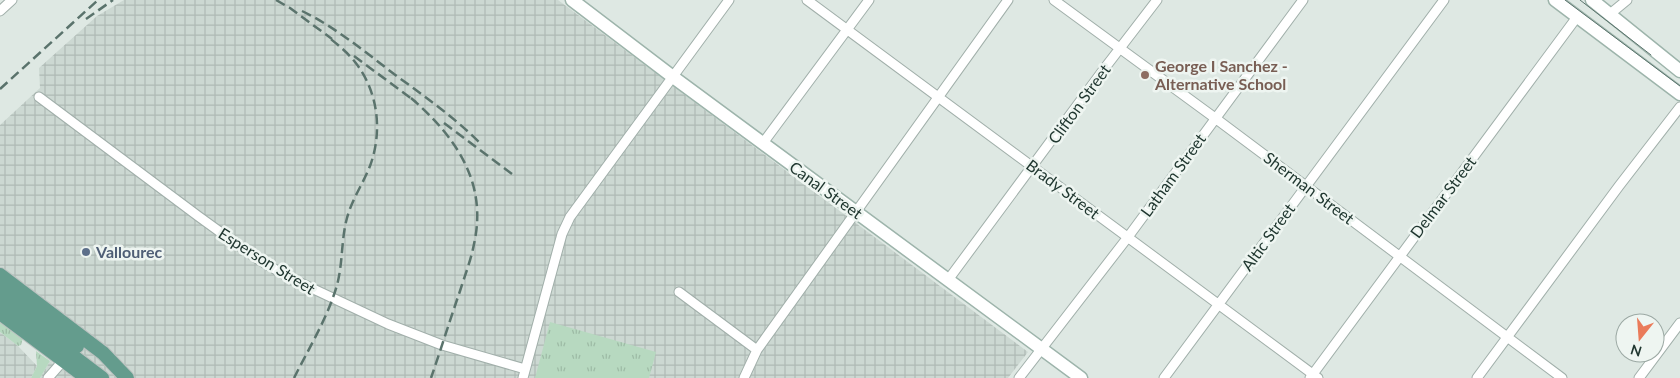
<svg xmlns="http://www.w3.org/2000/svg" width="1680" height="378" font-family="Lato,sans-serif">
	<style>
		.industrial { fill: url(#industrial-grid) }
		.grass { fill: url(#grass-tufts) }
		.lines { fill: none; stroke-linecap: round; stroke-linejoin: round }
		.street-casing { stroke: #a1afaa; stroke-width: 11 }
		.secondary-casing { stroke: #9db4ab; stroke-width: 15 }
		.primary-casing { stroke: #bcc3c1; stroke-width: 16 }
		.street { stroke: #fff; stroke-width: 9 }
		.secondary { stroke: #fff; stroke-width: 12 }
		.primary { stroke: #649c8d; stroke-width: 14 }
		.tram { stroke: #5a736c; stroke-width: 1 }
		.rail { stroke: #5a736c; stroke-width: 2.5; stroke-dasharray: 10 5; stroke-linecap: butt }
		.education-dot { fill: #8d6e63; stroke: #eef5f1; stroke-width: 2 }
		.service-dot { fill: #5c6f8a; stroke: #eef5f1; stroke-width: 2 }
		.labels { text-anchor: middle; stroke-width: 5; stroke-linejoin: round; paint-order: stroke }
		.education-label { font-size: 16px; font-weight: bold; fill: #785e54; stroke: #eef5f1; text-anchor: start }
		.street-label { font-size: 16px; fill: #203730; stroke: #eef5f1 }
		.service-label { font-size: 16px; font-weight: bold; fill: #4e5e75; stroke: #eef5f1; text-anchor: start }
	</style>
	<defs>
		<pattern id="industrial-grid" width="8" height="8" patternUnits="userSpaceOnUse" patternTransform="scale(1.25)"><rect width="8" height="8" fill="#ccd8d2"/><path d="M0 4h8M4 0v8" fill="none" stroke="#afbab5"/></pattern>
		<pattern id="grass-tufts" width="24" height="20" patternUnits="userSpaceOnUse" patternTransform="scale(1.25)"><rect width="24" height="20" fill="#b7d9c0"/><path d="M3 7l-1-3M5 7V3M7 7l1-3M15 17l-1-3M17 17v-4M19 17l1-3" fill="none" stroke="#9dbba5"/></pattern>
	</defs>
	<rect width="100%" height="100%" fill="#dee8e3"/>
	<!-- industrial -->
	<path class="industrial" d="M124,0H558L1028,352L1008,378H40L50,361L61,370L91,339L0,267V125L40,88L39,68L97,16Z
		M0,332L18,346L37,366L31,378H0Z"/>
	<!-- grass -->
	<path class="grass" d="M0,320L23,338L21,345L18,346L0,332Z
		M550,322L656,352L649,378H535Z
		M36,351L50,361L40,378H31L37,366Z"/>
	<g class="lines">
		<!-- street casing -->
		<g class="street-casing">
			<path id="street" d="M807,0L1318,378
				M1054,0L1215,118L1562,378
				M0,11L12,0
				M1610,14L1627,0
				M39,97L198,216L256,258L288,277L388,324L442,345L525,369
				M763,143L869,0
				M948,280L1104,69L1157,0
				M679,292L757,350
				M48,378L63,361
				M523,378L562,234L570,217L729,0
				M744,378L757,350L1008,0
				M1019,378L1128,237L1303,0
				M1164,378L1444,0
				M1310,378L1577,17
				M1477,378L1619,186L1680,107
				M1639,378L1680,323"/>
		</g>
		<!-- secondary casing -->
		<g class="secondary-casing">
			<path id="secondary" d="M572,0L673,77L1081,378
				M1555,0L1680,94
				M1592,0L1680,71"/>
		</g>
		<!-- primary casing -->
		<g class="primary-casing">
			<path id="primary" d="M0,275L103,353L127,378
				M0,289L77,346
				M0,301L102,378
				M0,313L87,378"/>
		</g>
		<!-- street -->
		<use href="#street" class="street"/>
		<!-- secondary -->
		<use href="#secondary" class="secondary"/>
		<!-- primary -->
		<use href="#primary" class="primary"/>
		<!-- tram -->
		<path class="tram" d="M1565,0L1680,86
			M1580,0L1651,55"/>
		<!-- rail -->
		<path class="rail" d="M276,0L290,8L332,39
			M302,11C335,27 364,51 394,74C424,96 454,117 480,143
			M86,19L113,0
			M354,56L416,102
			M0,89L98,0
			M411,98C455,136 488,182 474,244C471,260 465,275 460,291C450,320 441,349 431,378
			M444,123L512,174
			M294,378C309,348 328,317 337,285C343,263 341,240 347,218C352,199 363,184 370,166C383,131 378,91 355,62C347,52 337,44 327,36"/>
	</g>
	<!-- markers -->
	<circle class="education-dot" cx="1145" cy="75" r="5"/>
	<circle class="service-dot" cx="86" cy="252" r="5"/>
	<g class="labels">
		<!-- education labels -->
		<g class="education-label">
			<text x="1155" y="72">George I Sanchez -<tspan x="1155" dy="18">Alternative School</tspan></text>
		</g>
		<!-- street labels -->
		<g class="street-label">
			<text transform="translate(1079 104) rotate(-54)" y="6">Clifton Street</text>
			<text transform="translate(1173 175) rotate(-54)" y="6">Latham Street</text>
			<text transform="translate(1309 188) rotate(37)" y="6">Sherman Street</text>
			<text transform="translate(1063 189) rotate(37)" y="6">Brady Street</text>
			<text transform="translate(826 190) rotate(36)" y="6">Canal Street</text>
			<text transform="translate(1443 197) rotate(-53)" y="6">Delmar Street</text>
			<text transform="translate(1268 237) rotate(-54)" y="6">Altic Street</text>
			<text transform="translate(267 261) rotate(32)" y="6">Esperson Street</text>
		</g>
		<!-- service labels -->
		<g class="service-label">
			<text x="96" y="258">Vallourec</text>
		</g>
	</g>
	<!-- north arrow -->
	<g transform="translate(1640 338) rotate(197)"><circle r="24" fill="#eef5f1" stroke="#9ca9a4"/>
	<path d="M0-4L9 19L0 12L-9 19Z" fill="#ea7b5a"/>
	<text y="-8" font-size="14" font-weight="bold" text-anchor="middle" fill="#203730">N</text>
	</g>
</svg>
